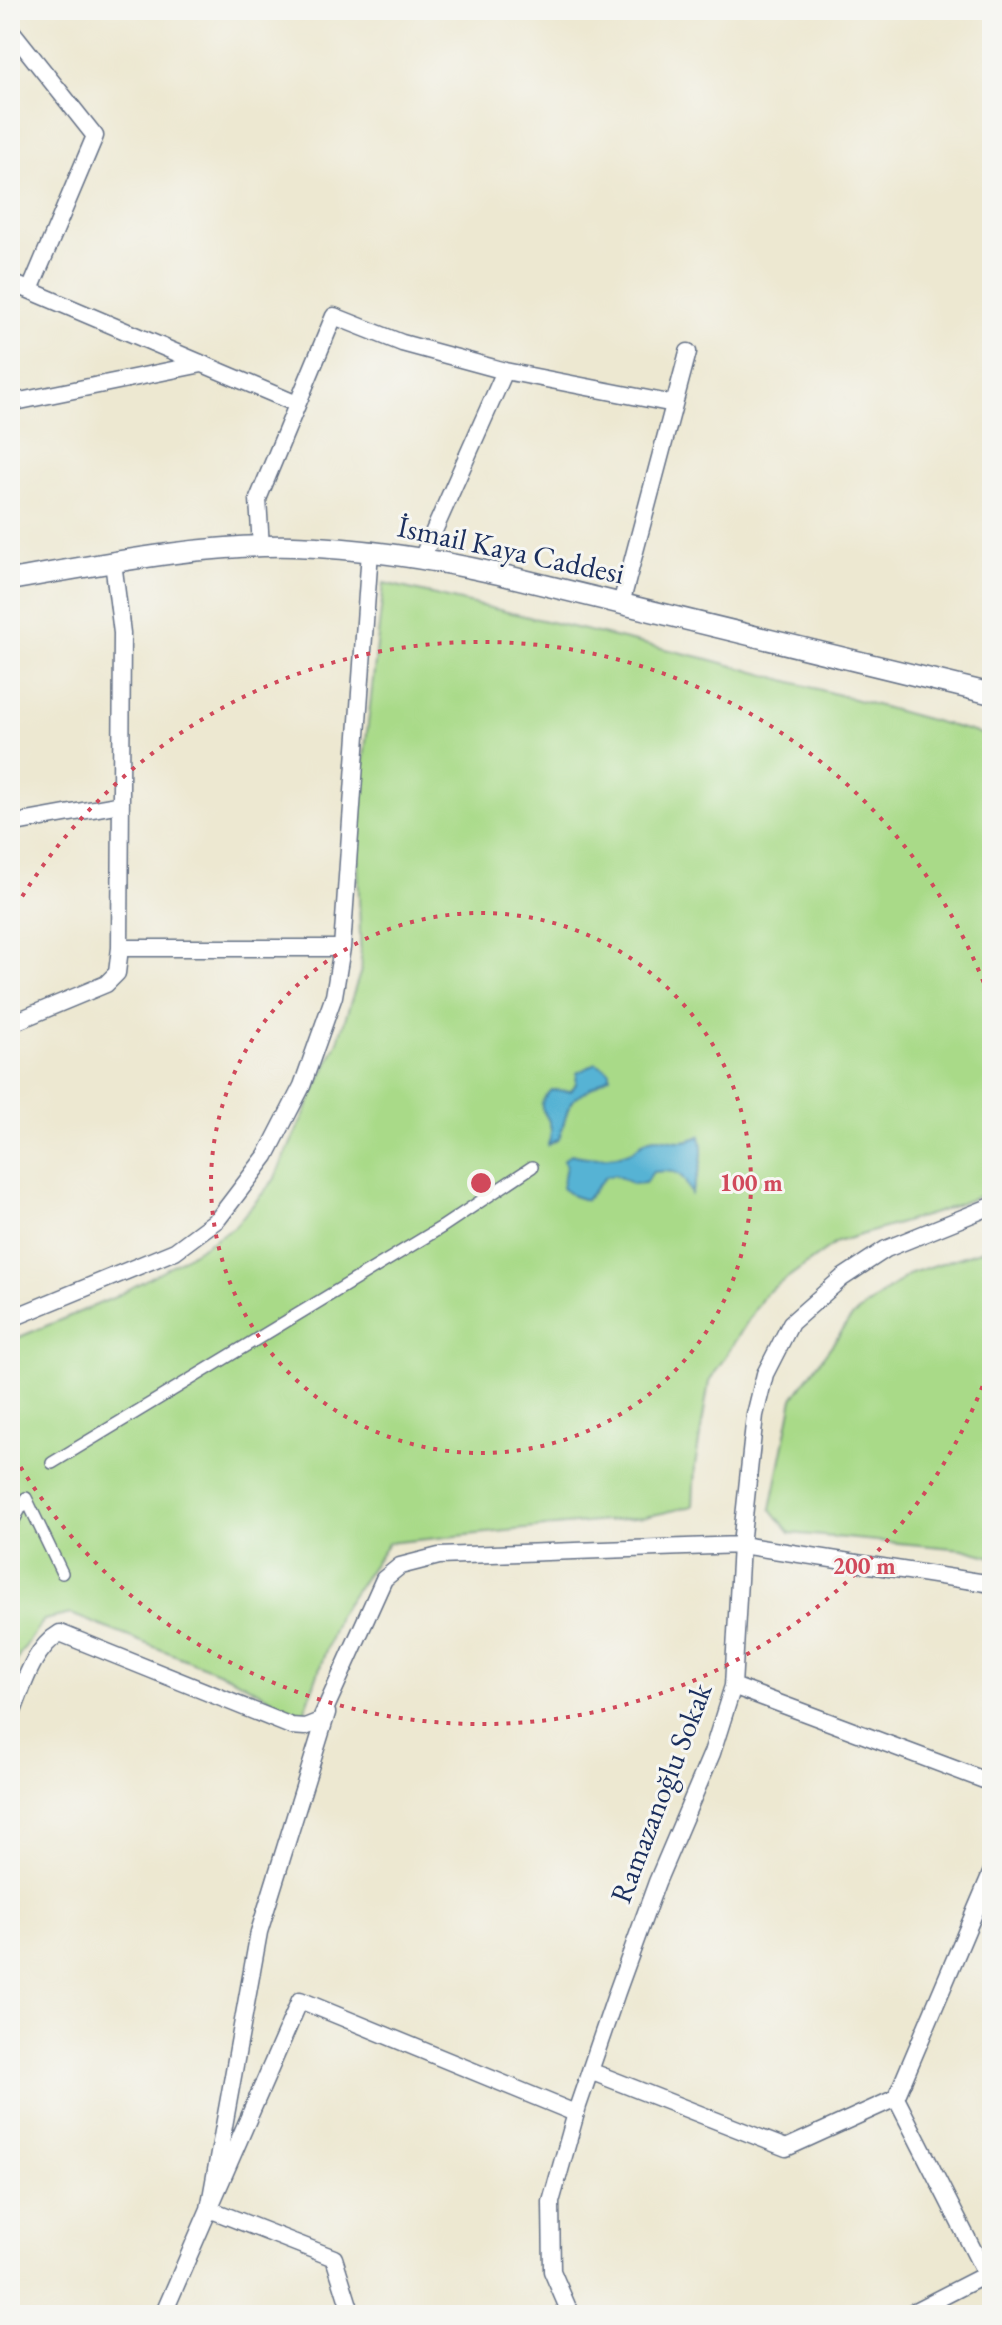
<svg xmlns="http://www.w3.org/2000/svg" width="1002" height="2325" font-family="'EB Garamond',serif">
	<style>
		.green { fill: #a9da88; stroke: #628473; stroke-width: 2 }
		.water { fill: #56b3d4; stroke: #387199; stroke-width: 2 }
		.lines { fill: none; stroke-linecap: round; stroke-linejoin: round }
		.pedestrian-casing { stroke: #647086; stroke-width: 14 }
		.minor-casing { stroke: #647086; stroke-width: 19 }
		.tertiary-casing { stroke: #647086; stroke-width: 23 }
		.pedestrian { stroke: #fff; stroke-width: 11 }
		.minor { stroke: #fff; stroke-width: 16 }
		.tertiary { stroke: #fff; stroke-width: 20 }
		.ring { fill: none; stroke: #d1495b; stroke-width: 4; stroke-dasharray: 4 8 }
		.labels { text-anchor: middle; stroke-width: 6; stroke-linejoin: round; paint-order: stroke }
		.street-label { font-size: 30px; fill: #1b2f5e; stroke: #f6f6f2 }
		.centre { fill: #d1495b; stroke: #f6f6f2; stroke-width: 4 }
		.ring-label { font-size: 24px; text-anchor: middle; font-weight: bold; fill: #d1495b; stroke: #f6f6f2; stroke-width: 6; stroke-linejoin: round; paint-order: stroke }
	</style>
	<rect width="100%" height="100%" fill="#f6f6f2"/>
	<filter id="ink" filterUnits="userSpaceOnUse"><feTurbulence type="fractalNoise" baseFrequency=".0125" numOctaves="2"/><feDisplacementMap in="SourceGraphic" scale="16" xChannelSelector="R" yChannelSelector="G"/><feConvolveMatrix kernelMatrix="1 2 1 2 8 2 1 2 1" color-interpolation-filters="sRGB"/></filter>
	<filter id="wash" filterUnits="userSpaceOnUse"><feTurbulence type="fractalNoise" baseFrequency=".006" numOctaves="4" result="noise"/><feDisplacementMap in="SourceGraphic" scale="32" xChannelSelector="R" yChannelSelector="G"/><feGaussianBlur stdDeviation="1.8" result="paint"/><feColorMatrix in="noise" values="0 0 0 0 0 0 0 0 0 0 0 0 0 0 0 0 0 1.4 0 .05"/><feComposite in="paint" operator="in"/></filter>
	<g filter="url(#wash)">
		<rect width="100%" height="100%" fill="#ede8d1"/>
		<!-- green -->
		<path class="green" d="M384,583L708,659L992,737V1191L938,1212L837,1242L765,1294L709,1382L695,1466L693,1506L645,1517L388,1543L338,1616L303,1716L233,1678L71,1614L44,1620L20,1654L10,1676V1341L113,1298L174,1264L234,1227L274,1180L338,1041L361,970L358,864L361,785Z
			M992,1247V1557L963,1549L790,1533L771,1509L793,1398L853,1316L911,1273Z"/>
		<!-- water -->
		<path class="water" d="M596,1063L610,1071V1076L575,1098L568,1109L559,1139L548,1145C549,1140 551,1136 551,1131C551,1111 530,1111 551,1090L571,1091L576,1084L577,1073Z
			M700,1136C706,1156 698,1176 691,1194C683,1172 676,1169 653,1172L645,1183L633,1184L615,1175L605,1177L586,1200L573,1196L562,1188L566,1165L563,1161L570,1154C591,1159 614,1160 634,1150C639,1146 643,1141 650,1139C664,1134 676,1148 700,1136Z"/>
	</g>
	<g filter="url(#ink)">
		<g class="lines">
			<!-- pedestrian casing -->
			<g class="pedestrian-casing">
				<path id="pedestrian" d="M52,1463L442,1227L532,1167
					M10,1527L26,1498L62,1573"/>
			</g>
			<!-- minor casing -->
			<g class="minor-casing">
				<path id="minor" d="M10,29L95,136L30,290
					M10,282L297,404
					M10,403L202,364
					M261,547L258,499L334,316L402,343L505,371L674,404
					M422,558L505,371
					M621,604L688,352
					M10,824L121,804
					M120,948H342
					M10,1024L106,984L117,973L120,948L122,633L113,562
					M10,1319L175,1251L218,1219L266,1156L302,1086L334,996L342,948L370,551
					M733,1686L992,1783
					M10,1719C22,1690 32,1649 60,1633L291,1726L305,1727L320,1721L384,1579L400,1566L439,1556L741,1545L992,1584
					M590,2071L786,2148L896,2098
					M896,2098L992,1871
					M896,2098L992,2287
					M163,2315L209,2209L259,1932L327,1713
					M352,2315L334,2258L209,2209L300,2000L575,2113
					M571,2315L552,2271L551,2202L578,2106L617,1992L657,1882L712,1753L733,1686L741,1545L755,1415L765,1374L791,1323L842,1278L886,1249L992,1206
					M907,2315L985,2275"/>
			</g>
			<!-- tertiary casing -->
			<g class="tertiary-casing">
				<path id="tertiary" d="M10,580C103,564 199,544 294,546C364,548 432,559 499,574L992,694"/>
			</g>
			<!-- pedestrian -->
			<use href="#pedestrian" class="pedestrian"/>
			<!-- minor -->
			<use href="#minor" class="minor"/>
			<!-- tertiary -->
			<use href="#tertiary" class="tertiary"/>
		</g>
	</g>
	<!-- distance rings -->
	<g class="ring">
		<circle cx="481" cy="1183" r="270"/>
		<path d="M991 1364A541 541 0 0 1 10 1449M10 917A541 541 0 0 1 991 1002"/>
	</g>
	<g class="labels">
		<!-- street labels -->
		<g class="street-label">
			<text transform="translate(511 550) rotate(12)" y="10">İsmail Kaya Caddesi</text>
			<text transform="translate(661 1793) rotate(-69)" y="10">Ramazanoğlu Sokak</text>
		</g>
	</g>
	<circle cx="481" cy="1183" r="12" class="centre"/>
	<g class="ring-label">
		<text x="751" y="1191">100 m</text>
		<text x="864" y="1574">200 m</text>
	</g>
	<!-- margin -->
	<rect width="1002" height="2325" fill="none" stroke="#f6f6f2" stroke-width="40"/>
</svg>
